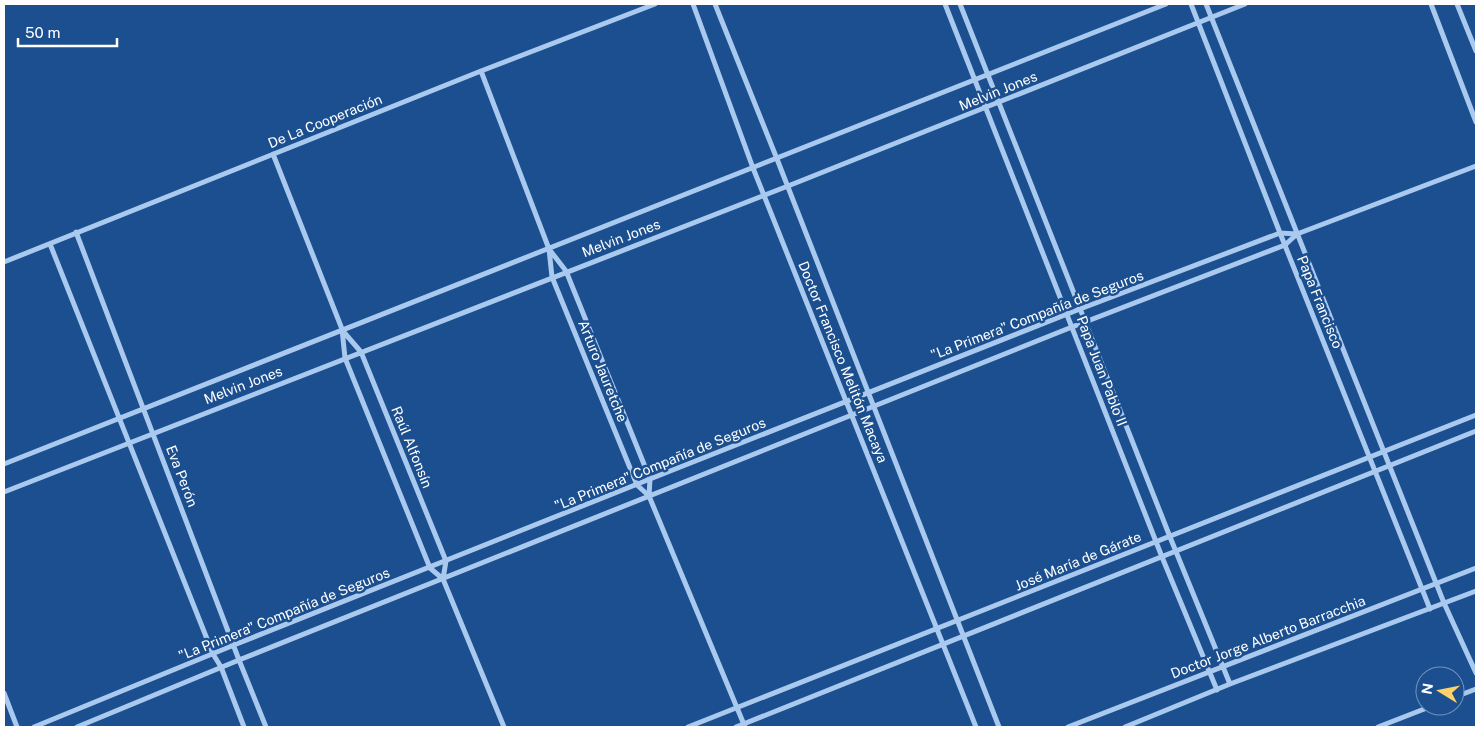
<svg xmlns="http://www.w3.org/2000/svg" width="1480" height="731" font-family="'Public Sans',sans-serif">
	<style>
		.lines { fill: none; stroke-linecap: round; stroke-linejoin: round }
		.street { stroke: #a9c9ee; stroke-width: 5 }
		.labels { text-anchor: middle; stroke-width: 5; stroke-linejoin: round; paint-order: stroke }
		.street-label { font-size: 14px; fill: #fff; stroke: #1b4f8f }
	</style>
	<rect width="100%" height="100%" fill="#1b4f8f"/>
	<g class="lines">
		<!-- street -->
		<path class="street" d="M693,4L753,168L976,727
			M715,4L777,159L999,727
			M945,4L1162,557L1217,690
			M960,4L1170,537L1230,684
			M1191,4L1280,233L1430,609
			M1206,4L1444,603L1476,673
			M1431,4L1476,122
			M1457,4L1476,51
			M481,71L549,249L552,277L637,485L649,496
			M273,154L342,329L345,358L430,568L443,579L504,727
			M76,232L239,660L266,727
			M50,244L213,654L221,667L244,727
			M549,249L566,271L650,479L649,496L745,727
			M4,262L481,71L655,4
			M342,330L361,352L446,561L443,579
			M4,464L1166,4
			M4,492L788,186L1245,4
			M4,693L17,727
			M1455,697L1476,689
			M34,727L234,645L650,479L1080,309L1280,233L1297,234L1476,166
			M77,727L239,660L1072,327L1285,245L1297,234
			M688,727L1476,415
			M736,727L1476,431
			M1068,727L1476,568
			M1125,727L1230,684L1476,591
			M1378,727L1432,706"/>
	</g>
	<g class="labels">
		<!-- street labels -->
		<g class="street-label">
			<text transform="translate(998 91) rotate(-22)" y="5">Melvin Jones</text>
			<text transform="translate(325 121) rotate(-22)" y="5">De La Cooperación</text>
			<text transform="translate(621 238) rotate(-21)" y="5">Melvin Jones</text>
			<text transform="translate(1320 302) rotate(68)" y="5">Papa Francisco</text>
			<text transform="translate(1037 315) rotate(-21)" y="5">"La Primera" Compañía de Seguros</text>
			<text transform="translate(843 362) rotate(68)" y="5">Doctor Francisco Melitón Macaya</text>
			<text transform="translate(603 371) rotate(68)" y="5">Arturo Jauretche</text>
			<text transform="translate(1102 371) rotate(69)" y="5">Papa Juan Pablo II</text>
			<text transform="translate(243 385) rotate(-21)" y="5">Melvin Jones</text>
			<text transform="translate(412 447) rotate(68)" y="5">Raúl Alfonsín</text>
			<text transform="translate(660 464) rotate(-22)" y="5">"La Primera" Compañía de Seguros</text>
			<text transform="translate(182 476) rotate(69)" y="5">Eva Perón</text>
			<text transform="translate(1078 561) rotate(-22)" y="5">José María de Gárate</text>
			<text transform="translate(284 614) rotate(-22)" y="5">"La Primera" Compañía de Seguros</text>
			<text transform="translate(1268 637) rotate(-21)" y="5">Doctor Jorge Alberto Barracchia</text>
		</g>
	</g>
	<!-- border -->
	<rect width="1480" height="731" fill="none" stroke="#ffffff" stroke-width="10"/>
	<!-- north arrow -->
	<g transform="translate(1440 691) rotate(280)"><circle r="24" fill="#1b4f8f" stroke="#7695bc"/>
	<path d="M0-4L9 19L0 12L-9 19Z" fill="#ffd166"/>
	<text y="-8" font-size="14" font-weight="bold" text-anchor="middle" fill="#ffffff">N</text>
	</g>
	<!-- scale -->
	<path d="M18 38v8h99v-8" fill="none" stroke="#ffffff" stroke-width="2.5"/>
	<text x="25" y="38" font-size="15" fill="#ffffff" stroke="#1b4f8f" stroke-width="4" paint-order="stroke">50 m</text>
</svg>
